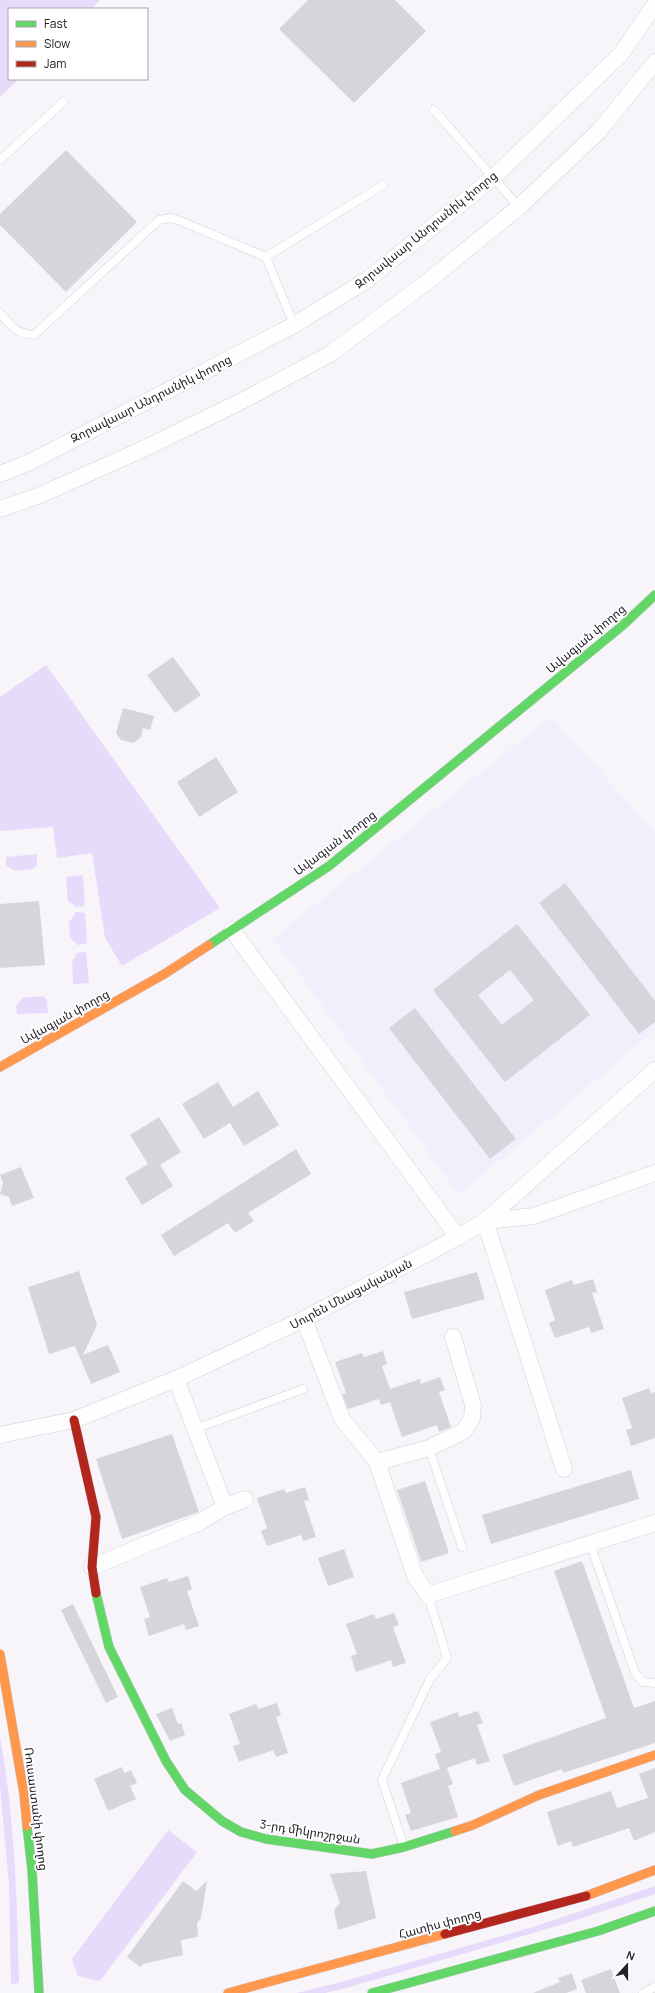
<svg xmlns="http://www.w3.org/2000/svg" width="655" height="1993" font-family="Manrope,'Noto Sans Armenian',sans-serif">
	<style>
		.built { fill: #f3eefc }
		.green { fill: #e6dbfb }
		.building { fill: #d7d4db; fill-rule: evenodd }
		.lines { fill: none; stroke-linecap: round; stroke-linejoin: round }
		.lane-casing { stroke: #d3d1d8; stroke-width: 9 }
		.street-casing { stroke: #d3d1d8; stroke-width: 17 }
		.fast-casing { stroke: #d3d1d8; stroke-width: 10 }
		.slow-casing { stroke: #d3d1d8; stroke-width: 10 }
		.jam-casing { stroke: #d3d1d8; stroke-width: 10 }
		.lane { stroke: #fefefe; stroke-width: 8 }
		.street { stroke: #fefefe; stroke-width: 16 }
		.fast { stroke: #63d668; stroke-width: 9 }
		.slow { stroke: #ff974d; stroke-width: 9 }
		.jam { stroke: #b3261e; stroke-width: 9 }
		.labels { text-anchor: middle; stroke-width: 3.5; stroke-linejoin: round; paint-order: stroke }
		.street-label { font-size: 12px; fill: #25212b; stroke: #fff }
	</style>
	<rect width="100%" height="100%" fill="#f7f5fa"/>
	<!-- built -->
	<path class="built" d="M551,717L655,832V1030L459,1195L273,938Z"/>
	<!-- green -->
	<path class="green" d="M0,0H100L91,9H9V79H19L0,97Z
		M46,665L220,908L122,966L105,938L92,853L57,858L53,827L0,831V697Z
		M37,854V865L33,869L15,871L6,865V857Z
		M83,875L85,906L77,907L68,901L66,877Z
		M76,912L85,913L87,943L78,945L70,938L69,923Z
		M86,952L89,983L73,984L72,962L77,953Z
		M43,996L47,1001L48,1013L17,1014L16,1006L22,998Z
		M0,1737C15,1818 17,1901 19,1983L11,1984L9,1884L0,1787Z
		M168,1830L197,1852L100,1981L78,1976L72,1959Z
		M655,1886V1894L564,1924L350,1987L325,1993H296L345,1981L533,1927Z"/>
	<!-- building -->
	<path class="building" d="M308,0H395L426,31L354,103L279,29Z
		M66,150L137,222L66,292L0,225V214Z
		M173,657L201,695L175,713L147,675Z
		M123,708L154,716L150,730L143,728L141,737L134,743L121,740L116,733Z
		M216,757L238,792L199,817L177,782Z
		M565,883L655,1001V1022L639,1034L539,903Z
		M39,901L45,965L0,968V904Z
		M517,924L590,1015L505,1082L433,990ZM510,970L534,1000L502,1025L478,995Z
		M415,1008L516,1139L490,1159L389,1028Z
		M218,1082L233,1107L258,1091L279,1125L244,1146L230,1123L204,1139L182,1104Z
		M159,1117L181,1152L160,1165L173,1186L142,1205L125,1178L148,1164L130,1135Z
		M296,1149L311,1174L248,1213L254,1221L235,1233L228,1223L174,1256L161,1235Z
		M21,1167L34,1198L12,1206L9,1197L0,1194L3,1183L0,1175Z
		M79,1271L97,1325L83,1355L108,1345L120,1372L91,1384L75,1346L49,1354L28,1287Z
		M477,1272L485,1299L412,1319L404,1292Z
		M593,1279L597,1292L592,1293L604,1329L591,1333L589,1327L555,1338L549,1323L555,1320L545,1290L572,1280L574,1285Z
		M383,1351L387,1364L382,1366L390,1389L420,1379L421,1384L440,1377L445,1390L439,1392L451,1427L439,1432L437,1425L402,1437L390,1402L381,1405L379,1399L348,1409L342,1394L346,1393L335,1362L362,1353L364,1357Z
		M649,1388L651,1393L655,1392V1438L631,1446L626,1430L632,1428L622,1398Z
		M172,1434L199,1512L122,1539L96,1459Z
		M631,1470L639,1499L491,1544L482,1515Z
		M425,1481L449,1553L421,1562L397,1490Z
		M305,1487L309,1500L304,1501L316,1537L303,1541L301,1535L267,1546L261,1531L267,1528L257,1498L284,1489L286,1493Z
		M344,1549L354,1577L328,1586L318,1558Z
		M582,1561L634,1708L655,1701V1743L563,1773L562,1769L514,1786L502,1755L606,1718L554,1571Z
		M188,1576L192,1589L187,1591L199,1626L186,1630L184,1624L149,1636L144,1619L150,1617L140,1587L167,1578L169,1582Z
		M73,1604L118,1697L106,1703L61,1610Z
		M394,1613L399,1625L393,1627L406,1663L393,1667L391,1660L356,1672L351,1656L357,1654L346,1624L374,1614L376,1619Z
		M277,1703L281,1715L276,1717L288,1753L276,1757L273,1750L239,1762L233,1746L240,1744L229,1714L256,1704L258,1709Z
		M172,1708L178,1724L181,1723L185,1735L170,1741L156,1714Z
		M478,1711L483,1723L477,1725L490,1761L477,1765L475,1758L447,1768L453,1784L448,1786L458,1817L411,1831L405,1815L411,1813L401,1783L440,1769L435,1754L441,1752L430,1722L458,1712L459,1717Z
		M122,1767L124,1773L131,1770L137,1783L130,1786L136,1799L108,1811L94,1779Z
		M655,1768V1832L634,1841L629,1828L573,1847L571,1841L558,1846L547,1812L611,1791L617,1808L648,1798L639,1774Z
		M366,1871L376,1918L338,1930L334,1910L340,1903L330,1874Z
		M183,1881L196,1891L207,1881L201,1918L197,1923L198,1937L181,1940L183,1955L143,1964L140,1967L127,1957Z
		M611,1969L620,1993H586L581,1980Z
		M572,1973L577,1989L566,1993H533L560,1982L558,1978Z"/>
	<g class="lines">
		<!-- lane casing -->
		<g class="lane-casing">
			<path id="lane" d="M434,110L519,207
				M0,160L63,102
				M0,313C10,325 17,334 34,335L159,220L171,218L183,222L266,257
				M294,325L266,257L383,185
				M195,1429L303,1389
				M429,1448L462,1547
				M590,1543L635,1673L643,1682L655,1683
				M404,1847L382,1780L430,1679L447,1658L428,1595
				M643,1993L655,1987"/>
		</g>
		<!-- street casing -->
		<g class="street-casing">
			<path id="street" d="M0,474L30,462L294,325L367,280L494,177L621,54L655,4
				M0,509L38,496L141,450L240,402L330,354L427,282L519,207L599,131L655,62
				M232,930L458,1237
				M304,1319L342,1419L377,1462L429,1448L464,1431L472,1418L473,1405L453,1337
				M176,1379L225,1507
				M0,1435L74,1420L176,1379L304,1319L458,1237L485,1221L655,1070
				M377,1462L415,1576L428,1595L655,1523
				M564,1469L485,1221L534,1216L655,1173
				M92,1567L200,1522L225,1507L245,1499"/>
		</g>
		<!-- fast casing -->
		<g class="fast-casing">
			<path id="fast" d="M209,945L329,866L622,626L655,595
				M96,1593L109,1647L166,1761L185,1790L222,1821L241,1832L266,1839L372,1854L404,1847L455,1831
				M27,1826L32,1870L39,1993
				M372,1993L598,1931L655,1911"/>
		</g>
		<!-- slow casing -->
		<g class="slow-casing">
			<path id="slow" d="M0,1067L166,973L209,945
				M0,1654L24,1794L27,1826
				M455,1831L473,1825L539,1795L655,1755
				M586,1896L655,1870
				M228,1993L445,1934"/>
		</g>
		<!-- jam casing -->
		<g class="jam-casing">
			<path id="jam" d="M74,1420L96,1517L92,1567L96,1593
				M445,1934L586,1896"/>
		</g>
		<!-- lane -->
		<use href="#lane" class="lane"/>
		<!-- street -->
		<use href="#street" class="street"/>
		<!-- fast -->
		<use href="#fast" class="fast"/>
		<!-- slow -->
		<use href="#slow" class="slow"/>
		<!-- jam -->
		<use href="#jam" class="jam"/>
	</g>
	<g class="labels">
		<!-- street labels -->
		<g class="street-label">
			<text transform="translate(426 230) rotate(-39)" y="4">Զորավաար Անդրանիկ փողոց</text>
			<text transform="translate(151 399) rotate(-27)" y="4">Զորավաար Անդրանիկ փողոց</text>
			<text transform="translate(586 639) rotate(-40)" y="4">Ավագյան փողոց</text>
			<text transform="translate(335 843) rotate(-37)" y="4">Ավագյան փողոց</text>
			<text transform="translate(65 1017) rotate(-29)" y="4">Ավագյան փողոց</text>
			<text transform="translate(351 1294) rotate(-28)" y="4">Սուրեն Մնացականյան</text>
			<text transform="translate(36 1809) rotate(83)" y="4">Ռուսաստանի փողոց</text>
			<text transform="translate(310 1832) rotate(9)" y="4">3-րդ միկրոշրջան</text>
			<text transform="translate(440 1924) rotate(-15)" y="4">Հատիս փողոց</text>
		</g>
	</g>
	<!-- legend -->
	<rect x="8" y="8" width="140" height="72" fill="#ffffff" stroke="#a8a6aa"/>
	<rect x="16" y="21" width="20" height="6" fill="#63d668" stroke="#a8a6aa"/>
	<text x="44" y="28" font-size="12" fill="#25212b">Fast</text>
	<rect x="16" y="41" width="20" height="6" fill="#ff974d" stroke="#a8a6aa"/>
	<text x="44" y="48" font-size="12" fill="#25212b">Slow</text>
	<rect x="16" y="61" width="20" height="6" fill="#b3261e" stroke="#a8a6aa"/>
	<text x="44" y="68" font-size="12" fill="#25212b">Jam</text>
	<!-- north arrow -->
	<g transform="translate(627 1965) rotate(21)" stroke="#ffffff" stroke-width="3" paint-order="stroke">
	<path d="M0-3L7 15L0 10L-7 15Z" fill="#25212b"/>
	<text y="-6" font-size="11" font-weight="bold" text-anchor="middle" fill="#25212b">N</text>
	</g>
</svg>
